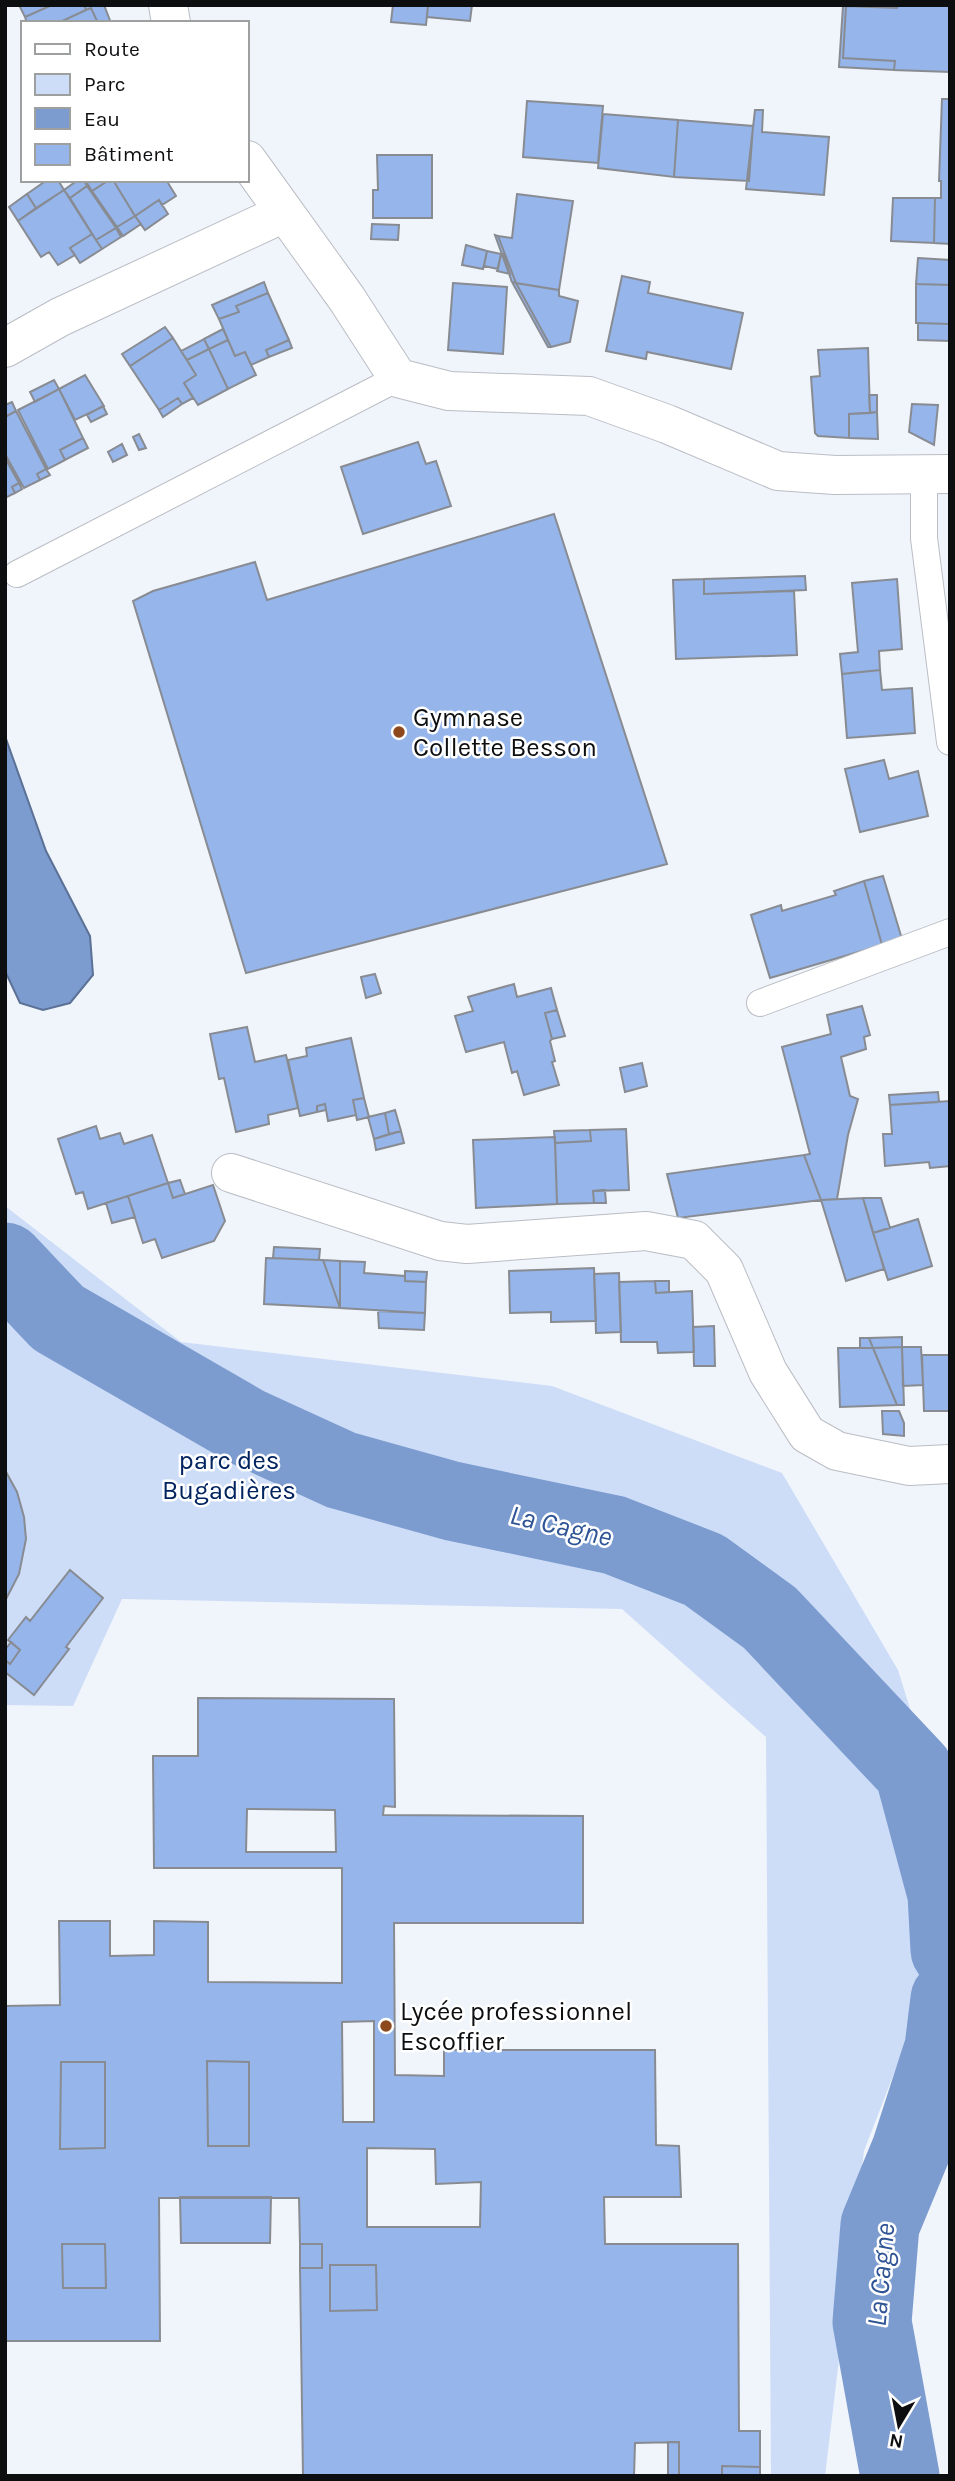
<svg xmlns="http://www.w3.org/2000/svg" width="955" height="2481" font-family="Karla,sans-serif">
	<style>
		.green { fill: #cdddf7 }
		.water { fill: #7c9bcf; stroke: #5b7196; stroke-width: 2 }
		.lines { fill: none; stroke-linecap: round; stroke-linejoin: round }
		.river { stroke: #7c9bcf; stroke-width: 79 }
		.building { fill: #95b5eb; stroke: #888c92; stroke-width: 2; fill-rule: evenodd }
		.service-casing { stroke: #babdc4; stroke-width: 28 }
		.minor-casing { stroke: #babdc4; stroke-width: 40 }
		.service { stroke: #fff; stroke-width: 26 }
		.minor { stroke: #fff; stroke-width: 38 }
		.poi-dot { fill: #8d491c; stroke: #fff; stroke-width: 2.5 }
		.labels { text-anchor: middle; stroke-width: 5; stroke-linejoin: round; paint-order: stroke }
		.poi-label { font-size: 26px; fill: #0d0e10; stroke: #fff; text-anchor: start }
		.park-label { font-size: 26px; fill: #012360; stroke: #fff }
		.water-label { font-size: 28px; font-style: italic; fill: #2f5495; stroke: #fff }
	</style>
	<rect width="100%" height="100%" fill="#f0f4fb"/>
	<!-- green -->
	<path class="green" d="M5,1206L181,1342L552,1386L782,1473L898,1670L950,1837V1928L864,2151L825,2476H771L766,1737L622,1609L122,1599L73,1706L5,1705Z"/>
	<!-- water -->
	<path class="water" d="M5,736L46,851L90,936L93,975L70,1003L43,1010L20,1003L5,971Z"/>
	<g class="lines">
		<!-- river -->
		<path class="river" d="M5,1262L58,1318L247,1427L341,1470L452,1501L614,1535L704,1570L770,1618L914,1771L947,1894L950,1950
			M900,2476L872,2322L880,2225L911,2150L944,2048L950,1999"/>
	</g>
	<!-- building -->
	<path class="building" d="M19,5H52L25,17Z
		M52,5H84L86,10L58,23H27L25,17Z
		M84,5H104L111,23H98L91,8L86,10Z
		M393,5H428L426,25L391,22Z
		M428,5H472L470,21L427,17Z
		M843,5H898L897,8Z
		M898,5H950V72L894,70L895,61L843,58L846,6L897,8Z
		M843,6H846L843,58L895,61L894,70L839,67Z
		M91,8L98,23H58L86,10Z
		M942,99H950V244L934,243L935,198H941V181H939Z
		M527,101L603,106L598,163L523,157Z
		M755,110H763L762,132L829,137L824,195L746,189Z
		M603,114L678,120L674,177L598,168Z
		M678,120L753,126L749,181L674,177Z
		M377,155H432V218H373V190H378Z
		M47,180H58L64,190L36,208L27,194Z
		M78,180H84L87,186L70,198L64,190Z
		M85,180H109L92,191Z
		M109,180H113L135,216L117,227L92,191Z
		M113,180H171L168,183L176,196L162,205L159,200L135,216Z
		M87,186L116,228L96,240L70,198Z
		M64,190L92,234L70,248L75,255L58,265L49,252L41,257L18,221Z
		M27,194L36,208L18,221L9,207Z
		M517,194L573,201L559,290L516,283L498,236L512,238Z
		M893,198H935L934,243L891,241Z
		M159,200L168,214L145,230L135,216Z
		M135,216L141,224L123,236L117,227Z
		M372,224L399,225L398,240L371,239Z
		M116,228L121,237L102,249L96,240Z
		M92,234L102,249L80,263L70,248Z
		M495,235L498,236L516,283L512,282Z
		M466,245L487,251L483,269L462,265Z
		M487,251L501,254L498,269L484,266Z
		M501,254H503L510,274L497,271Z
		M918,258L950,260V285L916,284Z
		M622,276L650,282L648,293L743,313L731,369L647,352L646,359L606,351Z
		M264,282L268,293L236,306L239,312L219,319L212,305Z
		M512,282L516,283L551,347H548Z
		M453,283L507,287L503,354L448,350Z
		M516,283L559,290V296L578,301L570,342L551,347Z
		M916,284L950,285V324L916,323Z
		M268,293L289,340L266,350L269,357L251,365L245,352L235,356L219,319L239,312L236,306Z
		M918,323L950,324V341L918,340Z
		M165,327L173,338L130,366L122,354Z
		M223,329L228,340L209,349L204,339Z
		M173,338L196,375L184,383L193,398L182,404L178,398L159,410L130,366Z
		M204,339L209,349L187,360L181,351Z
		M228,340L235,356L245,352L256,375L228,389L209,349Z
		M289,340L292,348L269,357L266,350Z
		M868,348L870,413L849,414V438L818,436L815,433L811,377L820,376L818,350Z
		M209,349L228,389L198,405L184,383L196,375L187,360Z
		M85,375L104,406L75,420L59,389Z
		M54,380L59,389L35,402L30,392Z
		M59,389L83,438L60,450L65,460L48,469L18,410Z
		M869,395H877V412L870,413Z
		M178,398L182,404L163,417L159,410Z
		M12,402L16,411L5,417V405Z
		M912,404L938,405L934,445L909,432Z
		M103,406L107,414L91,422L87,415Z
		M16,411L46,469L37,474L40,480L24,488L5,454V417Z
		M877,412L878,439L849,438V414Z
		M139,434L146,448L139,450L133,437Z
		M83,438L88,448L65,460L60,450Z
		M418,442L426,464L436,461L451,506L363,534L341,467Z
		M122,444L127,455L113,462L108,452Z
		M5,458L19,483L12,487L15,493L5,498Z
		M46,469L50,475L40,480L37,474Z
		M19,483L22,489L15,493L12,487Z
		M554,514L667,864L246,973L133,601L153,591L255,562L267,600Z
		M805,576L806,590L704,594V579Z
		M704,579V594L794,591L797,655L676,659L673,580Z
		M897,579L902,649L879,651L880,670L842,674L840,654L858,652L852,583Z
		M880,670L882,690L912,688L915,733L847,738L842,674Z
		M884,760L889,779L918,771L928,816L860,832L845,769Z
		M883,876L902,939L882,945L864,881Z
		M864,881L882,945L770,978L751,915L781,905L782,911L836,895L834,891Z
		M375,974L381,993L366,998L361,977Z
		M514,984L517,997L551,988L557,1010L545,1013L552,1039L550,1041L555,1061L552,1062L559,1085L524,1095L517,1071L512,1073L504,1042L466,1052L455,1016L473,1011L468,997Z
		M862,1006L870,1035L864,1037L866,1049L841,1057L850,1096L858,1099L848,1135L837,1199L821,1200L804,1155L810,1154L782,1047L831,1034L827,1015Z
		M557,1010L565,1036L552,1039L545,1013Z
		M247,1027L255,1062L286,1055L298,1108L268,1115L269,1124L236,1132L224,1078L219,1079L210,1034Z
		M351,1038L364,1098L353,1100L356,1115L328,1121L325,1104L317,1106V1112L300,1116L288,1060L307,1056L306,1048Z
		M642,1063L647,1086L625,1092L620,1068Z
		M938,1092L939,1102L890,1105L889,1095Z
		M364,1098L369,1117L357,1120L353,1100Z
		M950,1101V1166L930,1168L929,1162L885,1166L883,1134H892L890,1105Z
		M325,1104L326,1110L317,1112V1106Z
		M395,1110L401,1131L389,1134L385,1113Z
		M385,1113L389,1134L374,1139L368,1117Z
		M96,1126L100,1139L120,1133L124,1144L152,1135L168,1183L88,1209L83,1192L76,1194L58,1139Z
		M626,1129L629,1190L593,1191L594,1203L557,1204L555,1143L591,1141L590,1130Z
		M590,1130L591,1141L555,1143L554,1131Z
		M401,1131L404,1143L376,1150L374,1139Z
		M555,1137L557,1204L476,1208L473,1140Z
		M804,1155L821,1200L678,1218L667,1174Z
		M180,1180L185,1194L173,1198L168,1183Z
		M168,1183L173,1198L213,1185L225,1221L214,1241L162,1258L155,1239L143,1243L128,1196Z
		M605,1190L606,1203H594L593,1191Z
		M128,1196L135,1217L112,1223L106,1203Z
		M863,1198H881L890,1228L873,1233Z
		M863,1198L884,1269L846,1281L821,1200Z
		M918,1219L932,1266L888,1280L873,1233Z
		M274,1247L320,1249L319,1260L273,1258Z
		M266,1258L323,1260L340,1308L264,1304Z
		M323,1260L340,1261V1308Z
		M340,1261L365,1262L364,1273L405,1276V1281L426,1282L425,1313L340,1308Z
		M594,1268L596,1321L551,1322V1312L510,1313L509,1271Z
		M405,1271L427,1272L426,1282L405,1281Z
		M619,1273L621,1332L596,1333L594,1274Z
		M655,1281H669V1292L656,1293Z
		M655,1281L656,1293L692,1291L694,1352L658,1353L657,1342H621L619,1282Z
		M378,1311L425,1313L424,1330L379,1328Z
		M714,1326L715,1366H694L693,1327Z
		M902,1337V1347L873,1348L869,1338Z
		M860,1338H869L873,1348H860Z
		M902,1347H921L923,1385L903,1386Z
		M902,1347L904,1405H897L873,1348Z
		M838,1348H873L897,1405L840,1407Z
		M922,1355H950V1411H924Z
		M882,1411H899L904,1423V1436L883,1434Z
		M5,1470L17,1492L24,1517L26,1539L19,1574L5,1601Z
		M70,1570L103,1598L66,1647L69,1649L34,1695L5,1672V1660L10,1664L20,1650L8,1640L26,1617L30,1621Z
		M11,1642L20,1650L10,1664L5,1660V1650Z
		M198,1698L394,1699L395,1807L384,1806L383,1815L583,1816V1923H394L395,2075L444,2076V2050H655L656,2145L679,2146L681,2197H604L605,2244H738L739,2431H760V2467L722,2466V2476H679V2442L635,2443L634,2476H303L300,2268H322V2244H300L299,2198H159L160,2341H5V2006L60,2005L59,1921H110V1956L154,1955V1921L208,1922V1982L342,1983V1868H154L153,1756H198ZM247,1809L335,1810L336,1852H246ZM374,2021V2122H343L342,2022ZM207,2061L249,2062V2146H208ZM61,2062H105V2148L60,2149ZM367,2148L435,2149L436,2184L481,2182L480,2227H367ZM62,2244H105L106,2288H63ZM330,2265H376L377,2310L330,2311Z
		M207,2061L249,2062V2146H208Z
		M61,2062H105V2148L60,2149Z
		M180,2197H271L270,2243H181Z
		M62,2244H105L106,2288H63Z
		M300,2244H322V2268H300Z
		M330,2265H376L377,2310L330,2311Z
		M668,2442H679V2476H668Z
		M722,2466L760,2467V2476H722Z"/>
	<g class="lines">
		<!-- service casing -->
		<g class="service-casing">
			<path id="service" d="M924,474V538L950,742
				M17,574L398,378
				M760,1003L950,932"/>
		</g>
		<!-- minor casing -->
		<g class="minor-casing">
			<path id="minor" d="M168,5L171,23
				M247,160L347,299L398,378L449,391L589,396L667,424L778,471L835,475L950,474
				M5,348L60,317L284,213
				M231,1173L440,1241L467,1244L646,1231L694,1240L724,1270L768,1372L807,1434L837,1451L909,1466L950,1464"/>
		</g>
		<!-- service -->
		<use href="#service" class="service"/>
		<!-- minor -->
		<use href="#minor" class="minor"/>
	</g>
	<!-- markers -->
	<g class="poi-dot">
		<circle cx="399" cy="732" r="7"/>
		<circle cx="386" cy="2026" r="7"/>
	</g>
	<g class="labels">
		<!-- poi labels -->
		<g class="poi-label">
			<text x="413" y="726">Gymnase<tspan x="413" dy="30">Collette Besson</tspan></text>
			<text x="400" y="2020">Lycée professionnel<tspan x="400" dy="30">Escoffier</tspan></text>
		</g>
		<!-- park labels -->
		<g class="park-label">
			<text x="229" y="1469">parc des<tspan x="229" dy="30">Bugadières</tspan></text>
		</g>
		<!-- water labels -->
		<g class="water-label">
			<text transform="translate(561 1525) rotate(13)" y="10">La Cagne</text>
			<text transform="translate(880 2275) rotate(-85)" y="10">La Cagne</text>
		</g>
	</g>
	<!-- border -->
	<rect width="955" height="2481" fill="none" stroke="#0d0e10" stroke-width="14"/>
	<!-- legend -->
	<rect x="21" y="21" width="228" height="161" fill="#ffffff" stroke="#9e9f9f" stroke-width="2"/>
	<rect x="35" y="44" width="35" height="10" fill="#ffffff" stroke="#9e9f9f" stroke-width="2"/>
	<text x="84" y="56" font-size="21" fill="#0d0e10">Route</text>
	<rect x="35" y="74" width="35" height="21" fill="#cdddf7" stroke="#9e9f9f" stroke-width="2"/>
	<text x="84" y="91" font-size="21" fill="#0d0e10">Parc</text>
	<rect x="35" y="108" width="35" height="21" fill="#7c9bcf" stroke="#9e9f9f" stroke-width="2"/>
	<text x="84" y="126" font-size="21" fill="#0d0e10">Eau</text>
	<rect x="35" y="144" width="35" height="21" fill="#95b5eb" stroke="#9e9f9f" stroke-width="2"/>
	<text x="84" y="161" font-size="21" fill="#0d0e10">Bâtiment</text>
	<!-- north arrow -->
	<g transform="translate(899 2425) rotate(190)" stroke="#ffffff" stroke-width="5" paint-order="stroke">
	<path d="M0-5L12 26L0 18L-12 26Z" fill="#0d0e10"/>
	<text y="-10" font-size="19" font-weight="bold" text-anchor="middle" fill="#0d0e10">N</text>
	</g>
</svg>
